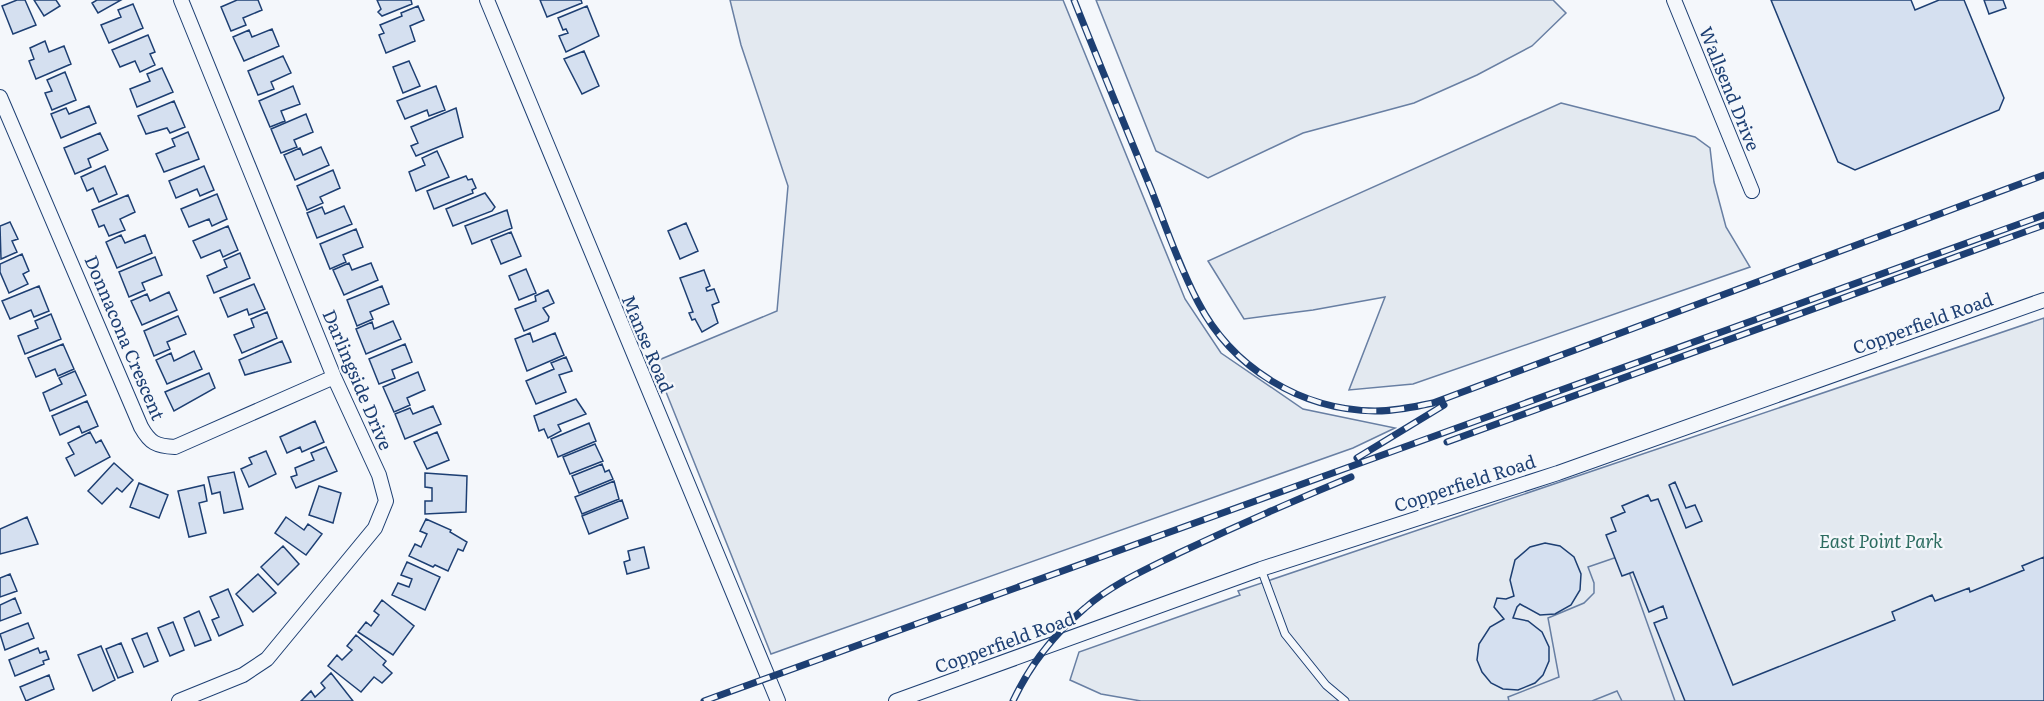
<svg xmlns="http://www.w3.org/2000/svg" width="2044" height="701" font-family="Literata,serif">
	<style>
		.green { fill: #e3e9f0; stroke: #687fa3; stroke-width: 1.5 }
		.parking { fill: #e3e8f0; stroke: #687fa3; stroke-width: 1.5 }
		.building { fill: #d5e0f0; stroke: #1d3f73; stroke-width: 1.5 }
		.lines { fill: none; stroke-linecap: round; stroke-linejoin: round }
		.service-casing { stroke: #1d3f73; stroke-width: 9 }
		.minor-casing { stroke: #1d3f73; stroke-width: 16 }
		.service { stroke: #f4f7fb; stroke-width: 7 }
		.minor { stroke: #f4f7fb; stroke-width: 14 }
		.rail-casing { stroke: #1d3f73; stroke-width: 7 }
		.rail { stroke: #f4f7fb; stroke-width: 4.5; stroke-dasharray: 14; stroke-linecap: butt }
		.labels { text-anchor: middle; stroke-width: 4.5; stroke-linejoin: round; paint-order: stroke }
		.street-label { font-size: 18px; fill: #1d3f73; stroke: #f4f7fb }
		.park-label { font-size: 18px; font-style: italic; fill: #2c6c60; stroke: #f4f7fb }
	</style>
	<rect width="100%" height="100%" fill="#f4f7fb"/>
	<!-- green -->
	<path class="green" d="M730,0H1063L1185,299L1221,353L1303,409L1395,428L1353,448L771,654L654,362L777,311L788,186L741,45Z
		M1096,0H1553L1566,13L1532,46L1477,75L1414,103L1303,133L1208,178L1156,151Z
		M1561,103L1695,137L1710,148L1714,182L1726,227L1750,267L1413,384L1349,390L1385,297L1313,310L1244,319L1208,261Z
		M2044,318V701H1141L1101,694L1070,680L1079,652L1240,595L1238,591Z"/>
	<!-- parking -->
	<path class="parking" d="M1623,555L1675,701H1622L1617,691L1592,701H1509L1508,697L1559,677L1548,618L1584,603L1594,593V583L1588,567Z"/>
	<!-- building -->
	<path class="building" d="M17,0H25L36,25L13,34L2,6Z
		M34,0H56L60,6L44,16Z
		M97,0H121L98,13L92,3Z
		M237,0H258L262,10L243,18L246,25L231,31L221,7Z
		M377,0H411L412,4L382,16L378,12L381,9Z
		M540,0H581L582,3L547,17Z
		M1771,0H1911L1915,10L1939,0H1964L2004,98L1999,110L1855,170L1838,162Z
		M1984,0H2003L2006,8L1989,14Z
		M133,4L143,28L109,43L101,25L121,17L118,10Z
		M418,6L424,20L410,26L415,41L386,53L379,35L384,33L380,25L402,16L401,13Z
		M587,6L599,36L566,52L559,36L568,33L566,29L563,30L558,18Z
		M272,29L279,46L244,61L233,37L249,30L252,37Z
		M148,35L155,52L150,54L155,65L140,72L135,61L120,67L112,50Z
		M45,41L49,52L64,46L71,64L36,79L29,61L34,59L30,48Z
		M584,51L599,86L582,94L564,59Z
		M283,56L291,73L271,82L274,89L258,95L248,71Z
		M409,61L420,86L403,93L393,67Z
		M162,68L173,92L137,107L130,89L150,81L147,74Z
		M65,72L76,100L52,110L45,93L52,91L47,80Z
		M293,86L300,104L281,111L285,121L270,127L259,101Z
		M436,86L445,110L429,116L427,110L405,119L397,101Z
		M174,101L185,127L170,133L167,128L146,134L138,116Z
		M89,106L96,123L61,138L51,114L66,108L69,114Z
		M456,108L463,137L416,156L411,146L418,143L411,127Z
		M306,114L313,132L294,140L297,147L281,153L271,129Z
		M188,132L199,159L164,172L156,154L175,146L172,139Z
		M100,133L108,150L88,159L91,167L75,174L64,148Z
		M321,147L329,165L295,180L284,155L300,148L303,155Z
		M437,151L449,177L416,191L409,172L425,165L422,158Z
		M105,166L117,194L99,202L93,188L87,191L81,177Z
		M204,166L214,190L200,196L197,189L176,198L169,181Z
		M333,170L340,188L320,197L323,203L307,210L297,186Z
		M466,176L468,180L472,179L476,188L472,190L473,193L434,209L427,191Z
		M485,193L495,207L492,211L453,226L446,209Z
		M217,194L227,219L212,226L209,219L189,227L181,209Z
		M128,195L135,212L120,219L125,230L109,236L104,225L99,227L92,210Z
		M344,206L352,224L317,238L307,213L322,207L325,214Z
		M507,210L512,228L472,244L465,226Z
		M10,222L18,239L12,241L17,252L1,259L0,226Z
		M686,223L698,251L680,259L668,231Z
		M228,226L238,250L223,257L220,250L201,258L193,241Z
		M356,229L363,247L343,255L346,262L330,269L320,244Z
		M511,232L521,256L501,264L491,240Z
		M121,235L125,243L145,235L152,253L117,268L106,242Z
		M240,253L250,278L214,293L207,276L227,267L224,260Z
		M22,254L29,271L23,274L28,284L9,293L0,272V264Z
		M155,257L162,275L142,283L145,290L129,297L119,272Z
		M349,263L352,270L371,263L378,280L344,295L333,270Z
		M526,269L536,293L519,300L509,276Z
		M704,270L710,286L706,288L707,291L714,289L719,302L712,305L718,323L702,332L695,319L692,320L689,313L693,312L680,278Z
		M254,284L265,309L249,315L247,309L228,317L220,298Z
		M39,286L49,311L34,317L31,310L10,319L2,301Z
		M382,286L389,304L370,312L373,319L357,326L347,300Z
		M548,290L554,303L543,308L549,317L548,321L524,331L515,309L536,301L535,296Z
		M169,292L177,310L142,325L131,301L147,294L150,301Z
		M267,312L277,338L242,353L234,335L254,327L251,319Z
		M51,314L61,339L25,354L18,336L38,328L35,321Z
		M178,316L186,334L167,342L170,349L154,356L144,331Z
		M393,321L401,339L366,354L356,329L372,322L374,329Z
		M530,333L533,342L555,333L564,355L527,371L515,339Z
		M282,341L291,362L245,375L239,360Z
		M63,344L74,369L58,376L55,369L36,377L28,358Z
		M405,344L412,362L392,370L395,378L379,384L369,359Z
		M194,351L202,369L167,384L156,360L171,353L174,361Z
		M566,357L572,371L559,375L566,392L536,404L526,381L554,369L551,363Z
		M75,371L86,395L50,411L43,393L62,384L59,378Z
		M418,372L425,390L407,398L410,405L394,412L383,387Z
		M209,373L215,388L174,411L165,392Z
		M576,399L586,414L558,425L561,431L548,438L544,429L539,431L534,416Z
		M87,401L98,426L82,433L79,426L60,435L52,416Z
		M433,406L441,424L405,439L395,414L410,408L413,414Z
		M315,421L324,442L302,452L300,447L287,453L280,437Z
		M589,423L596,441L558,457L551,439Z
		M90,432L96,443L101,440L110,457L75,476L66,458L74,454L68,443Z
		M437,432L449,460L427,469L414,442Z
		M595,444L603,461L570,474L563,457Z
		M326,447L337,471L296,488L291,477L297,475L295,468L314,460L311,453Z
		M266,451L276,474L249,487L241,469L252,464L249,458Z
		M114,463L133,480L122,492L117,488L102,504L88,491Z
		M602,464L605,472L609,470L613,479L579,493L572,476Z
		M234,472L243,509L224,513L220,492L212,494L208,477Z
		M425,473L467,476L466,512L425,514V501H432V488L425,487Z
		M614,481L619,499L582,514L575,497Z
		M1675,482L1686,508L1695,505L1702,521L1686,528L1669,485Z
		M139,483L168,495L159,518L130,507Z
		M204,485L207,501L199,503L206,533L189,537L178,491Z
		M319,486L341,493L333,523L309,515Z
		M1648,495L1651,501L1658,499L1733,685L1895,620L1892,612L1932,595L1935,601L1969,588L1970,592L2024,570L2022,566L2044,557V701H1685L1654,623L1667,618L1663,606L1649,612L1633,572L1622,576L1606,535L1616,531L1611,518L1625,512L1622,506Z
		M622,500L628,518L589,534L582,516Z
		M27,517L38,544L0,554V529Z
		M286,517L304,530L308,524L322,534L306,555L275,533Z
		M426,519L451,530L450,532L467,542L463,551L458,549L448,571L435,565L433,567L409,556L415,544L421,547L427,534L420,531Z
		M1545,543L1560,546L1574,557L1581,574L1580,590L1571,605L1555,614L1540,615L1520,604L1517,607L1513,618L1528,621L1542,632L1549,647V661L1543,675L1535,683L1518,690L1503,689L1491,683L1482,672L1477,660L1479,644L1490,627L1504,619L1494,607L1497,598L1506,599L1514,596L1510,580L1515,560L1530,547Z
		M283,546L299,564L278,585L261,567Z
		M644,547L649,568L627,574L624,562L630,560L628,551Z
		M407,562L440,577L425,610L392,595L398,583L409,587L412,579L401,575Z
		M10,574L17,591L0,597V578Z
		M258,574L276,593L253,612L236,594Z
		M228,589L243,625L219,636L212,620L219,617L210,597Z
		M15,598L21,613L0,621V605Z
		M382,600L414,626L393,655L358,632L366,622L371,626L379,615L374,611Z
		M199,611L211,640L195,646L184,618Z
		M173,622L184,650L170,656L158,628Z
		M28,623L34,638L5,650L0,634Z
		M147,633L158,661L144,667L132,639Z
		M356,635L386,661L383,665L392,673L382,683L374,677L361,692L328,666L337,655L342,660L352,650L347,646Z
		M121,643L133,672L118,678L106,649Z
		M101,646L115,680L93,691L78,655Z
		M38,648L40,653L46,651L49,659L43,661L44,664L15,676L9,660Z
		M331,673L353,701H301L311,691L315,697L325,688L321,683Z
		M49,675L54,689L26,701L20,687Z"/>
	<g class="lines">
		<!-- service casing -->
		<g class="service-casing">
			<path id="service" d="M1261,569L1285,634L1326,685L1345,701"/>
		</g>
		<!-- minor casing -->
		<g class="minor-casing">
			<path id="minor" d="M487,0L778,701
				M1674,0L1752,191
				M0,97L141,427C150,443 156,446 175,447L334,377
				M179,701L243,675L267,659L375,528L386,501L379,475L334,377L181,0
				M896,701L1261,569L1558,473L2044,300"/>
		</g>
		<!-- service -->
		<use href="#service" class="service"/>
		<!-- minor -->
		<use href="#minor" class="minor"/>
		<!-- rail casing -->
		<g class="rail-casing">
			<path id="rail" d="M1074,0C1099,63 1125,126 1151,189C1166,227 1179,266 1198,302C1232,368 1301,410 1375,411C1395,411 1414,407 1433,403L2044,175
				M1447,442L2044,225
				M1357,458L1444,405
				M704,701L2044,215
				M1013,701C1030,665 1054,634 1085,608C1112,584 1147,569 1179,553C1236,526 1293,501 1351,477"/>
		</g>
		<!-- rail -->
		<use href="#rail" class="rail"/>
	</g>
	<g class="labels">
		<!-- street labels -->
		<g class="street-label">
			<text transform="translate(1729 89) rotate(68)" y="6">Wallsend Drive</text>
			<text transform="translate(1923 324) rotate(-20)" y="6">Copperfield Road</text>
			<text transform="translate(124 338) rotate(67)" y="6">Donnacona Crescent</text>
			<text transform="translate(647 344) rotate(67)" y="6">Manse Road</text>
			<text transform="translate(357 380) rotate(67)" y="6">Darlingside Drive</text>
			<text transform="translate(1465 484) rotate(-18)" y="6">Copperfield Road</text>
			<text transform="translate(1005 643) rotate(-20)" y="6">Copperfield Road</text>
		</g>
		<!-- park labels -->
		<g class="park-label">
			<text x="1881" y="548">East Point Park</text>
		</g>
	</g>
</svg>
